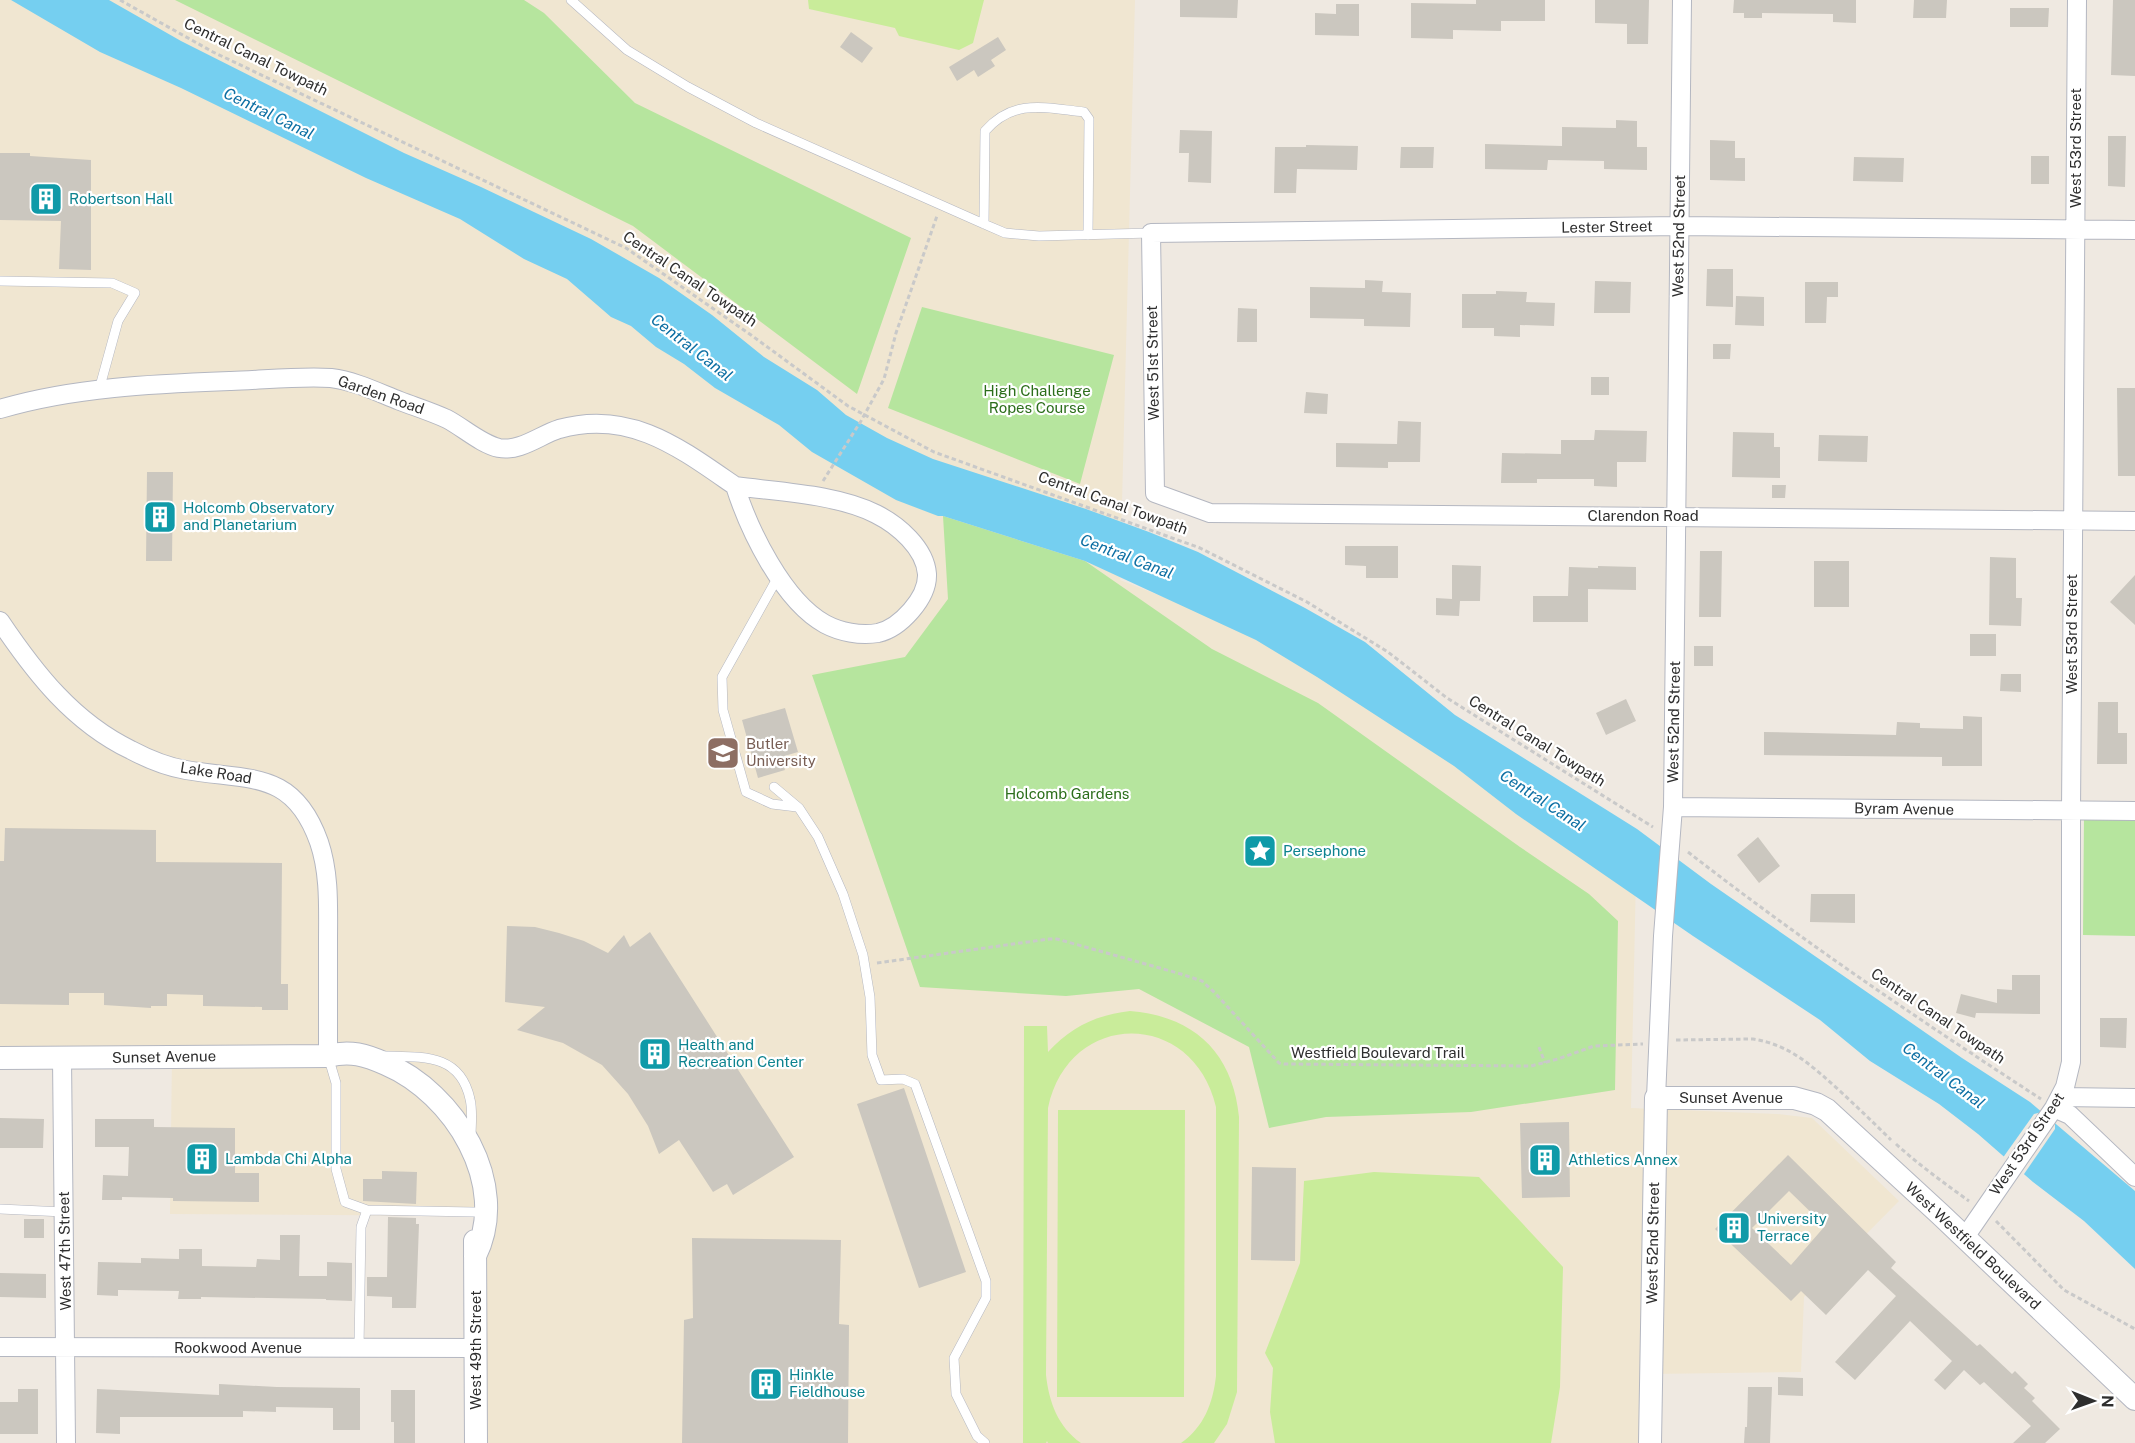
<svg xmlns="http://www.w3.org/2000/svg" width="2135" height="1443" font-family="'Public Sans',sans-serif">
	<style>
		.education { fill: #f0e6d1 }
		.green { fill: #b6e59e }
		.pitch { fill: #c9ec9a }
		.water { fill: #75cff0 }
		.pier { fill: #efe9e1 }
		.building { fill: #cbc7bf; fill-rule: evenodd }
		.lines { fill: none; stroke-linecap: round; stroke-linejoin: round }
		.service-casing { stroke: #b4b7c1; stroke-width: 10 }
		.minor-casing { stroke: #b4b7c1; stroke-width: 20 }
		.tertiary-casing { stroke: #b4b7c1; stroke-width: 24 }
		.path { stroke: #c9c9c9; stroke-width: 3; stroke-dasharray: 4.5 3; stroke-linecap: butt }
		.service { stroke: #fff; stroke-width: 9 }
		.minor { stroke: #fff; stroke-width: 18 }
		.tertiary { stroke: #fff; stroke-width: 22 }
		.labels { text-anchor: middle; stroke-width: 4.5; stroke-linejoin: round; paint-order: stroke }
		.street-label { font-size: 15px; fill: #2e2e2e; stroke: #fff }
		.culture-label { font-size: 15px; fill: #0d838f; stroke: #fff; text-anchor: start }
		.park-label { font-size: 15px; fill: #2c6e1b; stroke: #fff }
		.education-label { font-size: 15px; fill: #785e54; stroke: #fff; text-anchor: start }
		.water-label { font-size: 16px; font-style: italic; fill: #0d6fa3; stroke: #fff }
	</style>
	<rect width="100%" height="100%" fill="#efe9e1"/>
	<!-- education -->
	<path class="education" d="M0,0H1135L1120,580L1256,633L1636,874L1631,1108L1777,1114L1812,1118L1899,1201L1804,1297L1801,1372L1649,1374L1648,1443H482V1216L170,1214L172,1056L0,1055Z"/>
	<!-- green -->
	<path class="green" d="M175,0H524L544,13L635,103L911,238L857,394L633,226Z
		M922,307L1114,355L1080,484L888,408Z
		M943,516L1085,561L1212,649L1318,703L1520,847L1589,894L1618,921L1615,1090L1471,1112L1326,1117L1269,1128L1249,1047L1139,989L1066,996L920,987L812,675L905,657L948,599Z
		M2084,814L2135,815V936L2083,935Z"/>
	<!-- pitch -->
	<path class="pitch" d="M808,0H984L973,43L959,50L899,36L895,28L809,9Z
		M1130,1011C1194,1016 1233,1053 1239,1117L1237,1392L1227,1424L1214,1443H1181C1204,1427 1213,1403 1216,1376V1107C1193,1009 1069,1009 1048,1108L1046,1375C1049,1402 1058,1427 1081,1443H1048L1047,1441L1046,1443H1023L1024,1026H1047L1048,1052C1071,1027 1096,1015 1130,1011Z
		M1058,1110H1185L1184,1397H1057Z
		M1374,1172L1479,1177L1563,1267L1560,1387L1551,1443H1275L1270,1412L1273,1368L1265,1353L1300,1263L1304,1181Z"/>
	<!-- water -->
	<path class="water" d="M11,0H109L181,41L404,153L481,187L591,239L659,278L712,315L764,357L817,390L846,415L887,438L933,459L1086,509L1149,532L1198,552L1305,608L1365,642L1455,715L1637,829L1711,884L1962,1058L2030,1102L2135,1191V1269L2084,1221L2033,1182L1978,1134L1939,1104L1870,1061L1820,1020L1693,936L1516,814L1454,766L1317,677L1256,640L1085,561L943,516H938L896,500L812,452L779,425L715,388L684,364L656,347L631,326L611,317L567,279L524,259L460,219L366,178L181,88L100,52Z"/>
	<!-- pier -->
	<path class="pier" d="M2046,1111L2055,1118V1129L2022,1177L2002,1159L2034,1114Z"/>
	<!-- building -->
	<path class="building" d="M1180,0H1238L1237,18L1180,17Z
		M1476,0H1545V21H1501V31L1453,30V39L1411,38V3L1476,4Z
		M1595,0H1649L1648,44H1627V24L1595,23Z
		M1734,0H1856V23L1833,22V14L1762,13V18H1744V13H1733Z
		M1914,0H1947L1946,18H1913Z
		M2113,0H2135V76L2111,75Z
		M1336,4H1359V36L1315,35V13L1336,14Z
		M2010,8H2049L2048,27H2010Z
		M851,32L873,48L862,63L840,47Z
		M998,37L1006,50L991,60L995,66L978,77L974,70L957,81L949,67Z
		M1616,120L1637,121V147H1647V170L1604,169V161L1548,160L1547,170L1485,169V144L1562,146V127L1616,128Z
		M1180,130L1212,131L1211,183L1188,182L1189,153H1179Z
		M2108,136H2126L2125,187L2108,186Z
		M1710,140L1735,141V158H1745V181L1710,180Z
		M1306,145L1358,146L1357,170L1297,169L1296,193H1274L1275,147H1306Z
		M1401,147H1434L1433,168H1400Z
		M0,153H30V156L91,160V270L59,269L61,221L0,220Z
		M2031,156H2049V184H2031Z
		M1854,157L1904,158L1903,182L1853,181Z
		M1707,269H1733V307L1706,306Z
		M1365,280L1383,281L1382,292L1411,293L1410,327L1364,326V319L1310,318V287L1365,288Z
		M1595,281L1631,282L1630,313H1594Z
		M1805,282H1838V297H1827L1826,323H1805Z
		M1496,291L1527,292L1526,302L1555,303L1554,326L1520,325V337L1494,336V328H1462V294H1496Z
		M1736,296L1764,297V326L1735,325Z
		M1238,308L1257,309V342H1237Z
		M1713,344H1731L1730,359H1713Z
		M1591,377H1609V395H1591Z
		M2117,388H2135V476H2118Z
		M1306,392L1328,394L1327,414L1304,413Z
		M1398,421L1421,422L1420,462H1388V468L1336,467V443L1397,444Z
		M1595,430L1647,431L1646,462H1617V487L1594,486V479H1537V483H1501L1502,453L1561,454V440H1594Z
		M1733,432L1774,433V447H1780V478L1732,477Z
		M1819,435L1868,436L1867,462L1818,461Z
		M147,472H173L172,561H146Z
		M1772,485H1786L1785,498H1772Z
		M1345,546H1398V578H1366V566L1345,565Z
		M1700,551H1722L1721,617H1699Z
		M1990,557L2016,558V598H2022L2021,626L1989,625Z
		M1814,561H1849V607H1814Z
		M1452,565L1481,566L1480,601H1460L1459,616L1436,615V598L1452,599Z
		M1598,566L1636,567V590L1588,589V622H1533V596H1568L1569,567L1598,568Z
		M2135,575V625L2110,602Z
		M1970,634H1996V656H1970Z
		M1694,646H1713V666H1694Z
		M2001,674H2021V692L2000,691Z
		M1626,699L1636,721L1606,735L1596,713Z
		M2098,702H2118V733H2127V764H2097Z
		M785,708L798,752L781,757L785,770L758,778L742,720Z
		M1963,716L1982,717V766H1942V757L1764,755V732L1896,735L1897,722L1920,723V728L1963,729Z
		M5,828L156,830V862L282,863L281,984H288V1010H262V1007L203,1006V995L167,994V1006H151V1008L104,1005V993H69V1005L0,1004V861H4Z
		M1758,837L1780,866L1759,883L1737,855Z
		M1811,894H1855V923L1810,922Z
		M507,926L535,927L559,933L584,941L608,953L624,935L630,947L650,932L794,1157L733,1195L727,1184L713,1192L679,1140L659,1154L648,1126L628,1094L602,1065L563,1043L517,1030L545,1007L505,1002Z
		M2012,975H2040V1014L1976,1013L1975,1018L1956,1013L1961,994L1997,1003V989L2012,990Z
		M2100,1018H2127L2126,1048L2100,1047Z
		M904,1088L966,1272L919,1288L857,1104Z
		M0,1118L44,1119L43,1148H0Z
		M95,1119H154V1127L235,1128V1173H259V1202L173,1201V1198L122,1197V1200H102L103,1175L128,1176L129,1147H95Z
		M1569,1122L1570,1197L1522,1198L1520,1123Z
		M1788,1155L1896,1262L1891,1268L1977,1346L1980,1344L2012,1374L2015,1371L2028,1384L2024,1388L2035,1398L2032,1401L2060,1429L2045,1443H2013L2031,1426L1984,1382L1980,1385L1964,1370L1945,1390L1934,1380L1952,1361L1910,1321L1855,1380L1835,1362L1896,1296L1868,1270L1826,1315L1801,1291L1791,1301L1715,1229ZM1789,1191L1825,1226L1791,1265L1752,1228Z
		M1252,1167L1296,1168L1295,1261L1251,1260Z
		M382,1171L417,1172L416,1204L363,1201V1179H382Z
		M388,1217L416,1218V1224H419L416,1308H392V1297L367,1296V1277H387Z
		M24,1219H44V1238H24Z
		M280,1235H300L299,1276H327V1262L352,1263V1301L326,1300V1299L201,1297V1299H178L179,1291L118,1290V1296L97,1295L98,1262L141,1263V1258L179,1259V1249H202V1266L256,1267L257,1259L280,1260Z
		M692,1238L841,1240L839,1324L849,1325L848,1443H682L684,1320L693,1318Z
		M0,1273L46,1274V1298L0,1297Z
		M1778,1377L1803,1378V1396L1778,1395Z
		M219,1384L277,1387L360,1388V1430H333V1408L276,1407V1412L243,1411V1417H120V1434L96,1433L97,1389L219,1395Z
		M1748,1387H1772L1770,1443H1744L1745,1427H1747Z
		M18,1389H38V1434H0V1402H18Z
		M391,1390H415V1443H394V1422H391Z"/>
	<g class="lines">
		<!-- service casing -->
		<g class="service-casing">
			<path id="service" d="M571,0L627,50L688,87L756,123L984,224L1005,233L1039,236L1151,233
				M984,224L985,131C1014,98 1045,108 1084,112L1089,119L1088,235
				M0,281L112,283L135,293L118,321L99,390
				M778,577L722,677L723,710L746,792L772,804L797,807
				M774,787L799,808L818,837L843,894L863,955L870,997L872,1055L881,1080L903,1079L915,1084L986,1281V1298L954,1358L956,1394L977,1436L985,1443
				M328,1056L336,1083V1169L345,1202L367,1210L474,1212
				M384,1056C422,1057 460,1053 470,1099C473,1111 471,1125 471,1137
				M0,1209L64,1212
				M359,1348L361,1227L367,1210"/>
		</g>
		<!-- minor casing -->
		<g class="minor-casing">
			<path id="minor" d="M2135,230L1680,226L1151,233L1155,493L1210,513L2135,521
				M0,409C74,387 154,384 231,381C264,380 298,376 331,378C355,381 377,392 400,401C416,407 432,412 447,419C464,428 481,444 499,448C520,452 540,435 559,429C630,409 680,448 735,486
				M735,486C778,492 837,494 876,514C898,525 925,548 927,574C928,598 900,628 878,633C860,636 840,632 825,624C783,601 749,530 735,486Z
				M0,621C35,673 73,722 131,750C148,759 168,767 186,770C249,781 293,769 319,842C330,874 328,909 328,942C328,980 328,1018 328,1056
				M1673,807L2135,811
				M62,1058L66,1443
				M2061,1097L2135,1098
				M1656,1098L1663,936L1673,807L1682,0
				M2054,1108L2070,1115L2135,1177
				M1965,1237L2054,1108L2065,1087L2071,1062V811L2077,0
				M0,1347L476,1348"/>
		</g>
		<!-- tertiary casing -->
		<g class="tertiary-casing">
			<path id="tertiary" d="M0,1058L328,1056C350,1050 366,1055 386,1064C454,1093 511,1184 475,1256
				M475,1241L476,1443
				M1650,1443L1656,1098H1794L1816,1104L1827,1110L1940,1214L2135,1399"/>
		</g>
		<!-- path -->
		<path class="path" d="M120,0L213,52L626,248L751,335L848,406L934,452L1200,548L1307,602L1388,652L1447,698L1653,827
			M823,481L861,421L884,379L896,333L937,216
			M1688,852C1801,940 1921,1021 2041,1099
			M877,963L1049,939H1057L1181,974L1202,981L1215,993L1279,1063L1284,1064L1531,1066L1558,1059L1594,1046L1643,1044
			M1676,1040L1753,1039C1791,1045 1813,1067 1840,1091C1857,1107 1874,1123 1891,1140
			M1539,1047L1545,1063
			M1896,1144C1919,1165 1944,1183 1969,1201
			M1996,1221L2064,1290L2135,1329"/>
		<!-- service -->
		<use href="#service" class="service"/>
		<!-- minor -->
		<use href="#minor" class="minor"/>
		<!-- tertiary -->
		<use href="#tertiary" class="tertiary"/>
	</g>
	<!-- icons -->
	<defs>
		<g id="building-square" transform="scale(1.725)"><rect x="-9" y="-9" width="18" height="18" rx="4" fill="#0f9aa8" stroke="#fff"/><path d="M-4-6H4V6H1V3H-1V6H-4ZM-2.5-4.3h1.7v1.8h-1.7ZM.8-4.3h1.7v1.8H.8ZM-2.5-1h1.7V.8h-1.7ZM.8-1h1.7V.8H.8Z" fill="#fff"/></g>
		<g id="university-square" transform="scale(1.725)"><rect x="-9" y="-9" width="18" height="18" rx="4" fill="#8d6e63" stroke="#fff"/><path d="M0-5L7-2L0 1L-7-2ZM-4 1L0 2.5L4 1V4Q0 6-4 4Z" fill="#fff"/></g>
		<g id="sight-square" transform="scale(1.725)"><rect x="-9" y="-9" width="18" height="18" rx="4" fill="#0f9aa8" stroke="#fff"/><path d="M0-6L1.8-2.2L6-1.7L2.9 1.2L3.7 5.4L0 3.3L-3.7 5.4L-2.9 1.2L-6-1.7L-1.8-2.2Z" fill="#fff"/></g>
	</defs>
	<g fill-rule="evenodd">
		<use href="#building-square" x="46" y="199"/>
		<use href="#building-square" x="160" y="517"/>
		<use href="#university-square" x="723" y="753"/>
		<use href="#sight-square" x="1260" y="851"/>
		<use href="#building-square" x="655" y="1054"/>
		<use href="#building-square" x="202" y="1159"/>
		<use href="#building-square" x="1545" y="1160"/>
		<use href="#building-square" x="1734" y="1228"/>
		<use href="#building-square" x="766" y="1384"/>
	</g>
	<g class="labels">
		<!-- street labels -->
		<g class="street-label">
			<text transform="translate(256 57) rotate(26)" y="5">Central Canal Towpath</text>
			<text transform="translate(2076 148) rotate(-90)" y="5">West 53rd Street</text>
			<text transform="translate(1607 227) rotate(-1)" y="5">Lester Street</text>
			<text transform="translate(1679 236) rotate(-89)" y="5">West 52nd Street</text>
			<text transform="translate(690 279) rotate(34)" y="5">Central Canal Towpath</text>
			<text transform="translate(1153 363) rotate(-91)" y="5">West 51st Street</text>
			<text transform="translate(381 395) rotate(19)" y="5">Garden Road</text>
			<text transform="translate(1113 503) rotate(20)" y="5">Central Canal Towpath</text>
			<text x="1643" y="521">Clarendon Road</text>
			<text transform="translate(2072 634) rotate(-90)" y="5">West 53rd Street</text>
			<text transform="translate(1674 722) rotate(-89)" y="5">West 52nd Street</text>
			<text transform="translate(1537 741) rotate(32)" y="5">Central Canal Towpath</text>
			<text transform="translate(216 773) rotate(9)" y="5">Lake Road</text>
			<text transform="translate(1904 809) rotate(1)" y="5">Byram Avenue</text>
			<text transform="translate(1938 1016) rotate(34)" y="5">Central Canal Towpath</text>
			<text x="1378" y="1058">Westfield Boulevard Trail</text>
			<text transform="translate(164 1057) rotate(-1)" y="5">Sunset Avenue</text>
			<text x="1731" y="1103">Sunset Avenue</text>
			<text transform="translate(2027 1144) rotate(-56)" y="5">West 53rd Street</text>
			<text transform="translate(1653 1243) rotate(-89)" y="5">West 52nd Street</text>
			<text transform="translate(1973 1246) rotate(43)" y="5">West Westfield Boulevard</text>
			<text transform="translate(65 1251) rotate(-91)" y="5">West 47th Street</text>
			<text x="238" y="1353">Rookwood Avenue</text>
			<text transform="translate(476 1350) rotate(-90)" y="5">West 49th Street</text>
		</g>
		<!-- culture labels -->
		<g class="culture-label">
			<text x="69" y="204">Robertson Hall</text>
			<text x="183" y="513">Holcomb Observatory<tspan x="183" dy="17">and Planetarium</tspan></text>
			<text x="1283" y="856">Persephone</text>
			<text x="678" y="1050">Health and<tspan x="678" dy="17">Recreation Center</tspan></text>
			<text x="225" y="1164">Lambda Chi Alpha</text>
			<text x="1568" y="1165">Athletics Annex</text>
			<text x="1757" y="1224">University<tspan x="1757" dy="17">Terrace</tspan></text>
			<text x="789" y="1380">Hinkle<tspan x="789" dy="17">Fieldhouse</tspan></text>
		</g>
		<!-- park labels -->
		<g class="park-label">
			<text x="1037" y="396">High Challenge<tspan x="1037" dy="17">Ropes Course</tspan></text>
			<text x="1067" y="799">Holcomb Gardens</text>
		</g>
		<!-- education labels -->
		<g class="education-label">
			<text x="746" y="749">Butler<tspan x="746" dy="17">University</tspan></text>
		</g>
		<!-- water labels -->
		<g class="water-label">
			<text transform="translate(269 113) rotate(26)" y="6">Central Canal</text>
			<text transform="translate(692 347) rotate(38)" y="6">Central Canal</text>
			<text transform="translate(1127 556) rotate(21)" y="6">Central Canal</text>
			<text transform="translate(1543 800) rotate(33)" y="6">Central Canal</text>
			<text transform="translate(1944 1075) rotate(37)" y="6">Central Canal</text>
		</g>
	</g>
	<!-- north arrow -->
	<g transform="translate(2093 1401) rotate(91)" stroke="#ffffff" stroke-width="4.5" paint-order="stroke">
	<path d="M0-4.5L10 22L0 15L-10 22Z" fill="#2e2e2e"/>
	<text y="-9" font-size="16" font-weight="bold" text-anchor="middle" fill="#2e2e2e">N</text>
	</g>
</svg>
